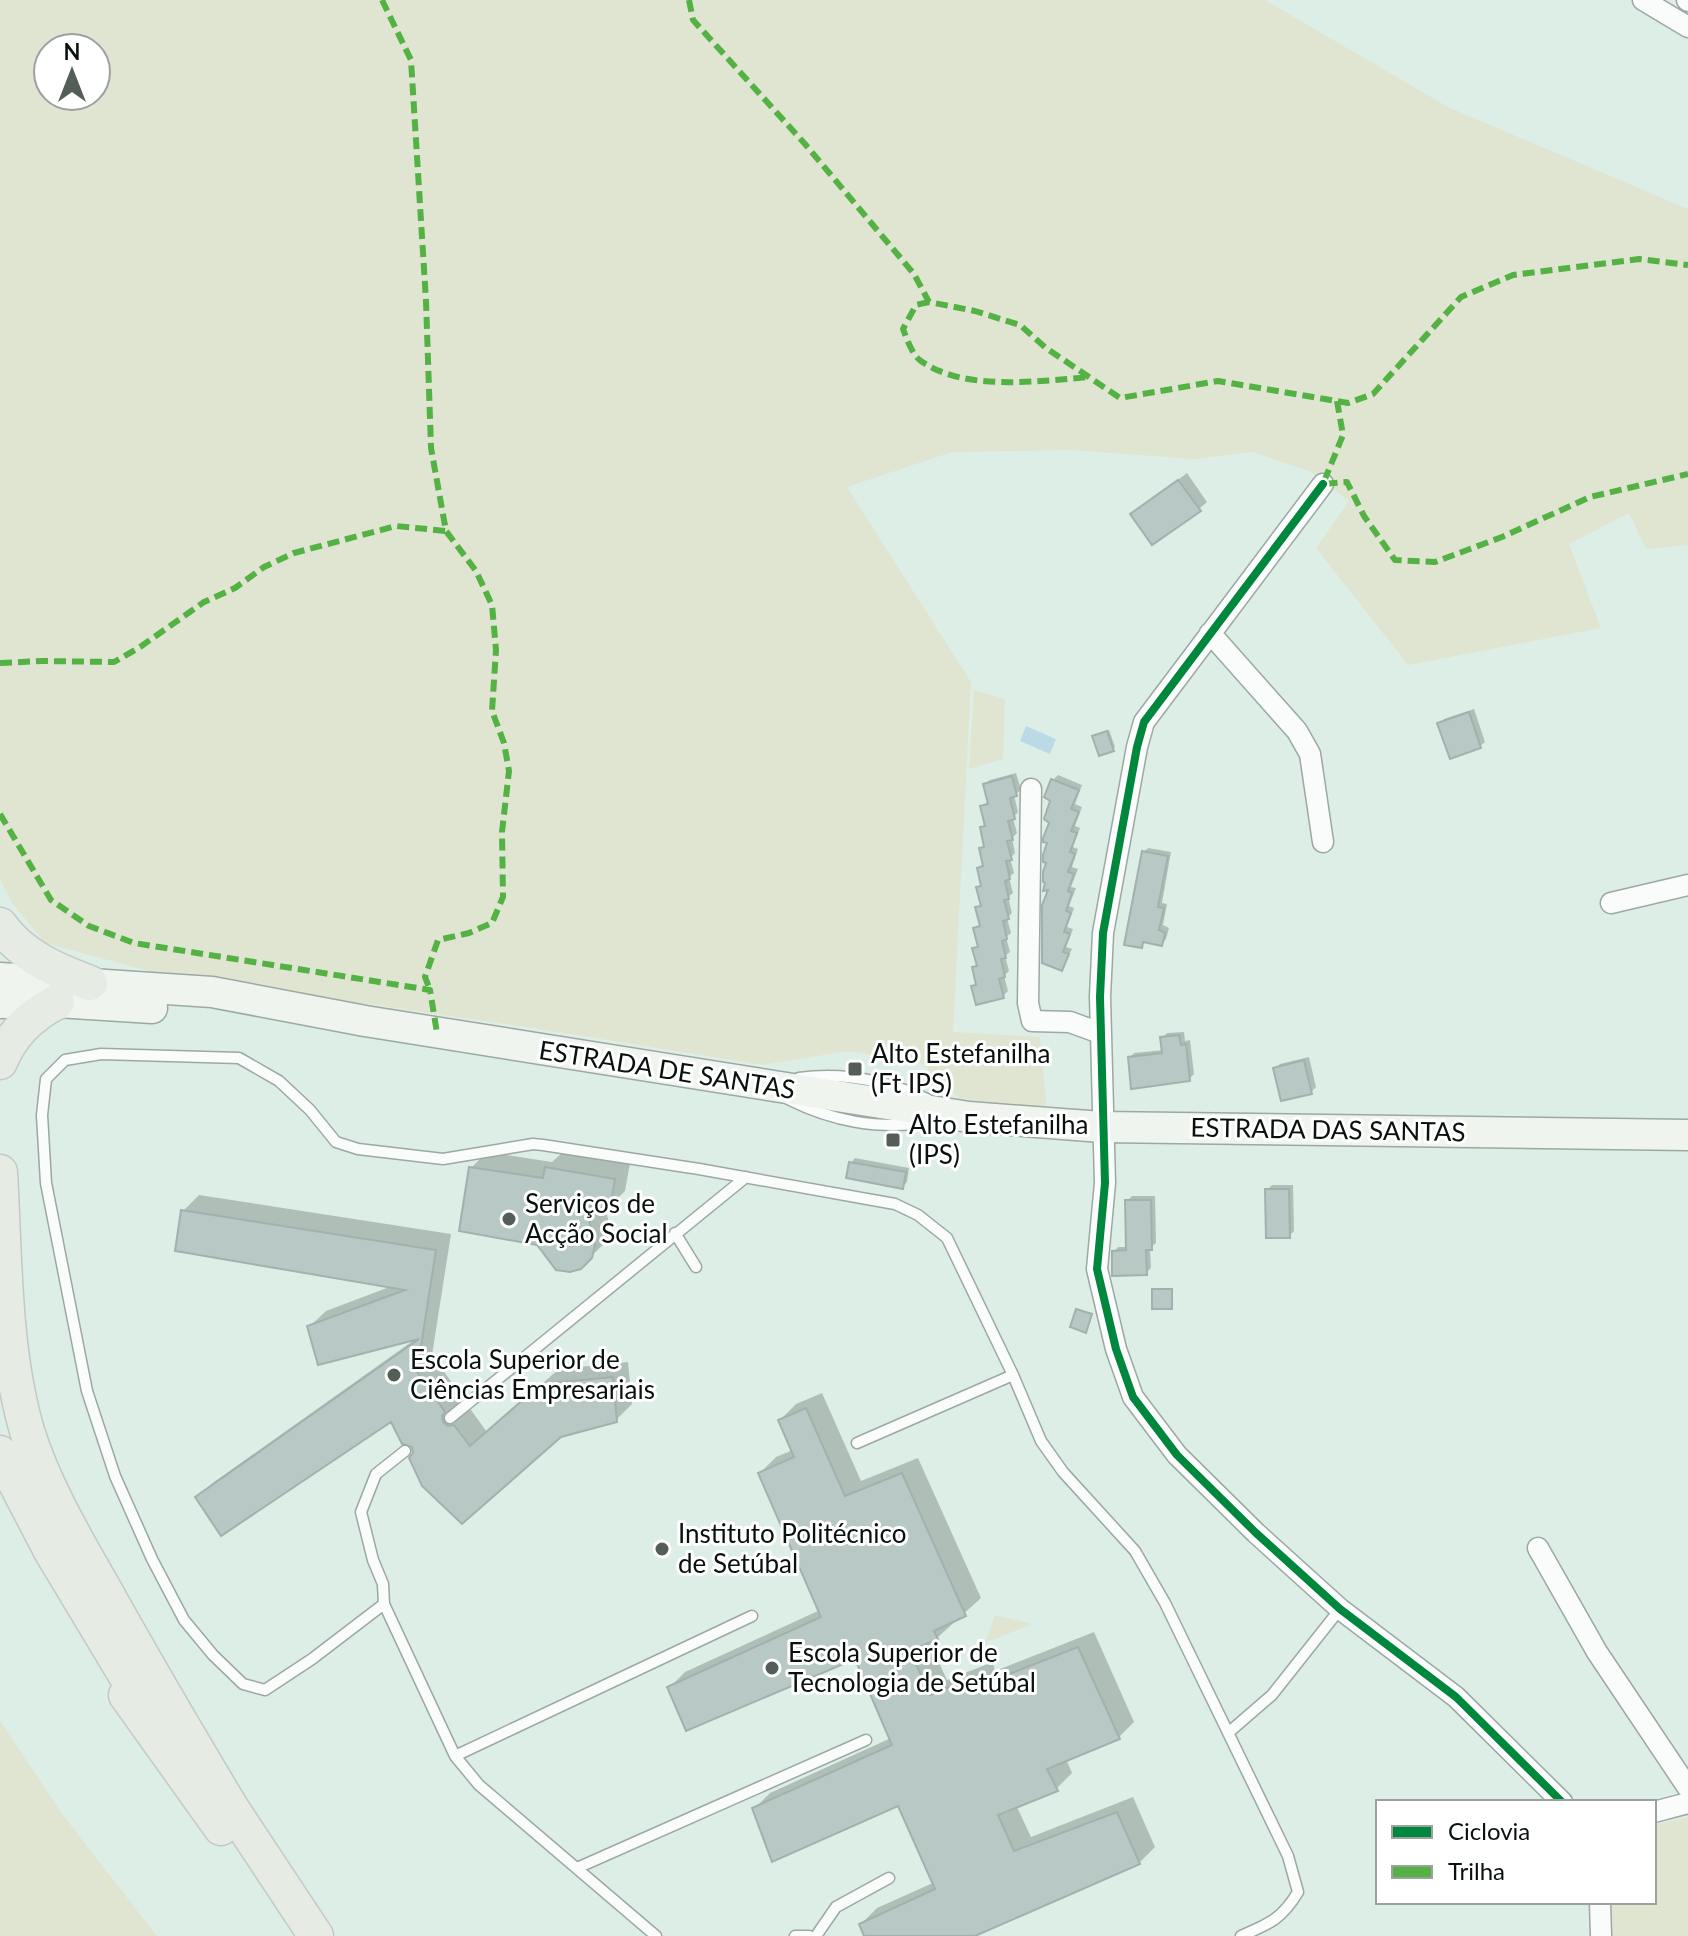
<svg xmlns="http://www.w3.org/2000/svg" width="1688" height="1936" font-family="Lato,sans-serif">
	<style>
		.green { fill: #e0e5d2; fill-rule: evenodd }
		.water { fill: #bcdae5 }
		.shadow { fill: #0003 }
		.building { fill: #b8c8c4; stroke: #a3b1ae; stroke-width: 2 }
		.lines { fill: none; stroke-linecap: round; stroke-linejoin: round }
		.lane-casing { stroke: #9ca8a2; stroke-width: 13 }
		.street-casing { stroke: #9ca8a2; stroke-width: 23 }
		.secondary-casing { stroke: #9ca8a2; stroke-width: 33 }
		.primary-casing { stroke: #c2c9c6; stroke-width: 37 }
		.lane { stroke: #fafcfb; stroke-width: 10 }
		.street { stroke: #fafcfb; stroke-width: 20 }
		.secondary { stroke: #f0f4ef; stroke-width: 30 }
		.primary { stroke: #e6ece3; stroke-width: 34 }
		.quiet { stroke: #54b144; stroke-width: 6; stroke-dasharray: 12 6; stroke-linecap: butt }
		.cycleway-casing { stroke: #fff; stroke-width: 13 }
		.cycleway { stroke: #00873e; stroke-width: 8 }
		.poi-dot { fill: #535e59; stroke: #fff; stroke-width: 3 }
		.labels { text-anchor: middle; stroke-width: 6; stroke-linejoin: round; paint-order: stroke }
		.poi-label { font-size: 26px; fill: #08110d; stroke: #fff; text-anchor: start }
		.street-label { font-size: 26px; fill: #08110d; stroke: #fff }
	</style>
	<rect width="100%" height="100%" fill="#ddeee6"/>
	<!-- green -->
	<path class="green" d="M0,0H1265L1448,107L1688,209V545L1646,549L1629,513L1569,544L1601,628L1408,665L1316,548L1349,501L1311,472L1253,452L1194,459L1071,450L952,452L847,487L971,682L953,1032L1040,1037L1047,1111L959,1098L921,1063L848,1051L763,1065L519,1026L160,974L45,943L12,903L0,879ZM48,48H96V96H48Z
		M974,690L1005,699L1003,759L969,769Z
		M995,1615L1032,1624L985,1643Z
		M0,1721L63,1815L157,1936H0Z
		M1688,1817V1936H1612L1611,1902H1654V1825Z"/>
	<!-- water -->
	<path class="water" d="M1026,726L1056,739L1050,754L1020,741Z"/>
	<!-- shadow -->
	<path class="shadow" d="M1187,473L1207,502L1199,509L1133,514Z
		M1474,709L1485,742L1480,746L1440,724L1444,719Z
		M1109,730L1115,747L1100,754L1096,735Z
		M1016,773L1021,790L1014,795L1018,812L1013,818L1017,833L1012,838L1015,853L1010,858L1014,873L1009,877L1013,893L1008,897L1012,913L1007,918L1011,933L1006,937L1010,952L1005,956L1009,971L1004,976L1008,991L1003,996L973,987L978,982L974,967L978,963L975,949L979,944L976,929L981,923L977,908L982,903L978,888L982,884L979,868L984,863L981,848L985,844L982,828L987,823L982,806L989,801L985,784L990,780Z
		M1058,775L1082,785L1075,804L1082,807L1075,826L1080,828L1073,847L1078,849L1072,867L1078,869L1071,887L1076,888L1069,906L1074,908L1067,927L1073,929L1066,947L1072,949L1062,968L1051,887L1053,780Z
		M1148,848L1171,852L1162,903L1167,904L1163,925L1169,928L1166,939L1162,944L1146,941L1141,946L1144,852Z
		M1184,1032L1185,1041L1190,1040L1194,1074L1189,1079L1130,1058L1134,1053L1164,1050L1162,1038L1167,1033Z
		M1309,1057L1316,1087L1311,1092L1275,1068L1280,1064Z
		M487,1152L552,1162L563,1152L630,1163L625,1191L609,1207L605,1206L610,1228L608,1240L580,1267L471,1168Z
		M855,1158L909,1168L907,1182L902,1187L851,1163Z
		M1272,1185H1293L1294,1231L1289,1236L1267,1190Z
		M199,1195L451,1234L432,1355L460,1394L457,1398L459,1406L465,1411L471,1410L487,1432L559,1369L628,1362L632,1404L616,1420L560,1435L415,1454L413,1445L392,1419L198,1497L214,1482L417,1338L309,1327L326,1311L392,1286L183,1211Z
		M1132,1196H1155L1156,1243L1150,1248L1151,1268L1146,1273L1114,1252L1118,1247H1128L1127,1201Z
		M822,1393L861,1481L918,1458L981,1598L937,1638L929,1641L947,1680L993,1662L995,1671L1094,1632L1134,1722L1118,1738L1066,1759L1072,1773L1056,1789L1016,1805L1031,1837L1133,1797L1155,1847L1139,1863L970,1936H866L861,1924L877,1908L935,1882L899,1804L754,1809L770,1793L891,1738L856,1656L669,1688L685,1672L820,1610L760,1473L776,1457L793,1450L780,1420L796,1404Z"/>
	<!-- building -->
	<path class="building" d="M1178,480L1201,511L1152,545L1130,514Z
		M1469,712L1481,748L1450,759L1437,723Z
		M1107,731L1114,751L1099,756L1092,736Z
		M1012,776L1017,796L1010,798L1015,819L1008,821L1013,840L1007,841L1012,860L1006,861L1010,879L1005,881L1009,899L1004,900L1009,919L1003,921L1007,939L1002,941L1006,958L1001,959L1005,977L999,979L1004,998L976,1005L971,986L976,985L972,967L977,966L972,948L978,947L973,928L980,926L975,907L981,906L976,887L981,886L977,868L983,866L979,848L984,847L980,827L985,826L980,806L988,804L983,784Z
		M1051,779L1079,790L1071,809L1079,812L1071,831L1077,833L1070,852L1075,854L1068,872L1074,874L1068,891L1072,893L1066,911L1071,913L1064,932L1070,934L1063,952L1069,954L1062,971L1042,963V905L1048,890L1043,891L1045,883L1043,882V872L1046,863L1043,862V855L1047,843L1043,842V838L1049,823L1044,819L1050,801L1044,797Z
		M1142,851L1168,856L1158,907L1164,908L1159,930L1165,933L1162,946L1143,942L1142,948L1124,945Z
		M1179,1035L1181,1045L1186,1044L1190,1081L1131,1089L1128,1057L1162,1053L1160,1037Z
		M1304,1060L1312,1094L1281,1101L1273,1068Z
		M849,1162L906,1172L903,1189L846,1178Z
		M469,1167L543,1178L545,1167L615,1179L610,1209L586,1206L595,1245L592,1258L581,1269L570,1272L556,1270L537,1245L459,1231Z
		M1265,1189H1289L1290,1238H1266Z
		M1125,1200H1151L1152,1250H1146L1147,1275L1112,1276V1251L1126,1250Z
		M181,1210L436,1250L417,1372L445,1412L442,1416L443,1422L448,1426L454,1425L470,1446L541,1384L613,1377L617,1422L561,1437L462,1524L422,1486L409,1458L413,1453L412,1447L402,1444L391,1422L221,1536L195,1497L419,1339L318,1365L307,1326L405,1290L175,1251Z
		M1152,1289H1172V1309H1152Z
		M1076,1309L1092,1314L1086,1333L1070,1327Z
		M806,1408L845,1496L902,1473L966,1616L934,1631L938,1639L910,1651L930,1695L977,1676L979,1686L1078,1647L1120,1739L1047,1769L1058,1791L998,1815L1014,1851L1117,1812L1140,1864L975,1936H864L859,1924L935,1889L898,1806L772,1862L752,1808L892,1745L855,1659L686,1731L667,1687L821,1617L758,1473L794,1457L778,1420Z"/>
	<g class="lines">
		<!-- lane casing -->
		<g class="lane-casing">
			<path id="lane" d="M799,1078C842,1072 887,1081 927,1099
				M788,1099C834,1122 876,1129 927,1123
				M675,1233L696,1267
				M450,1418L746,1177
				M857,1443L1013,1375
				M405,1451L376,1474L361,1512L373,1560L383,1584L384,1604L312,1659L265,1690L243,1684L213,1655L184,1620L152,1559L115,1476L87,1391L46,1183L42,1115L46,1079L65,1060L101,1054L239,1058L279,1081L310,1110L336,1142L358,1149L443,1159L533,1144L543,1145L699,1169L895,1204L918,1215L947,1238L1013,1375L1041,1441L1063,1472L1135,1551L1165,1603L1288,1856L1298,1892C1282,1919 1269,1924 1241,1936
				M384,1604L455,1756L479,1785L656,1936
				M1228,1733L1272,1695L1340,1609
				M455,1756L752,1616
				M577,1868L866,1740
				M795,1936H809
				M816,1936L836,1907L889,1878"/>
		</g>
		<!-- street casing -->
		<g class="street-casing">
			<path id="street" d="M1643,0L1688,27
				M1687,0L1688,1
				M1323,484L1144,722L1137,747L1103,933L1100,997L1105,1183L1097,1269L1116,1349L1133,1397L1177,1455L1256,1533L1340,1609L1456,1697L1562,1802
				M1210,633L1297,731L1310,754L1323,842
				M1031,789L1028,1003L1032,1021L1070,1022L1100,1033
				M1611,903L1688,885
				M1538,1548L1597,1652L1688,1788
				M1654,1812L1688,1803
				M1600,1902L1601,1936"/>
		</g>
		<!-- secondary casing -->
		<g class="secondary-casing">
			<path id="secondary" d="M0,978L212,992L365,1021L969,1117L1102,1127L1688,1135
				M0,1003L57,1002L152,1008"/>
		</g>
		<!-- primary casing -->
		<g class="primary-casing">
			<path id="primary" d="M0,925C22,956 55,970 90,983
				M0,1062C11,1035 31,1015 57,1002
				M0,1172C5,1258 3,1348 27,1431C44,1486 75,1538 104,1589C148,1668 194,1746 241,1824
				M0,1453L51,1551L146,1709
				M126,1695L221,1828
				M230,1806L316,1936"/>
		</g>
		<!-- lane -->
		<use href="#lane" class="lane"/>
		<!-- street -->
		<use href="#street" class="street"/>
		<!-- secondary -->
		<use href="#secondary" class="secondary"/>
		<!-- primary -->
		<use href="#primary" class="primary"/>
		<!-- quiet -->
		<path class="quiet" d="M382,0L411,60L426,301L431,448L446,531L476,571L492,605L496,650L492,711L504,743L509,771L502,832L503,897L492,923L469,933L438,940L425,977L430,990
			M689,0L693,20L805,144L914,274L929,302L975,311L1020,325L1046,348L1120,398L1218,381L1348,403L1373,394L1461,297L1513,275L1639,259L1688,265
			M929,302L916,305L903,329C907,339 912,355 921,361C965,392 1039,381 1090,377
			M1337,401L1343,435L1323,484L1347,482L1364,516L1395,560L1435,562L1502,537L1590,497L1688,474
			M0,663L43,661L114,662L140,647L204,602L235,588L264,567L294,553L396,526L446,531
			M0,814L51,900L89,926L134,943L430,990L437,1033"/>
		<!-- cycleway casing -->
		<g class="cycleway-casing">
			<path id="cycleway" d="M1323,484L1144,722L1137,747L1103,933L1100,997L1105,1183L1097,1269L1116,1349L1133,1397L1177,1455L1256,1533L1340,1609L1456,1697L1562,1802"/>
		</g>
		<!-- cycleway -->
		<use href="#cycleway" class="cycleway"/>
	</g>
	<!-- markers -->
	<g class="poi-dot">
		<rect x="847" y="1061" width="16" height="16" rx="4"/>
		<rect x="885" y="1132" width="16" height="16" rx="4"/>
		<circle cx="509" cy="1219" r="8"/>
		<circle cx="394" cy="1375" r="8"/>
		<circle cx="662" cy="1549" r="8"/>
		<circle cx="772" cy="1668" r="8"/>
	</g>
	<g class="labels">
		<!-- poi labels -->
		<g class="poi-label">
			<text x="871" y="1063">Alto Estefanilha<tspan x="871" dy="30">(Ft IPS)</tspan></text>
			<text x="909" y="1134">Alto Estefanilha<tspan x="909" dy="30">(IPS)</tspan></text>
			<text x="525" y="1213">Serviços de<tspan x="525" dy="30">Acção Social</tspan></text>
			<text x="410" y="1369">Escola Superior de<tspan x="410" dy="30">Ciências Empresariais</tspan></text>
			<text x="678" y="1543">Instituto Politécnico<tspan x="678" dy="30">de Setúbal</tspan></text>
			<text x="788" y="1662">Escola Superior de<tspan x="788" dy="30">Tecnologia de Setúbal</tspan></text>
		</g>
		<!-- street labels -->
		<g class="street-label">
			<text transform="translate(667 1070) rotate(9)" y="9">ESTRADA DE SANTAS</text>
			<text transform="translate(1328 1130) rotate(1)" y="9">ESTRADA DAS SANTAS</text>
		</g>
	</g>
	<!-- legend -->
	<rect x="1376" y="1800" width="280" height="104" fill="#ffffff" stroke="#9ca09e" stroke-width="2"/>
	<rect x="1392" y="1826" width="40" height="12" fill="#00873e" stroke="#9ca09e" stroke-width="2"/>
	<text x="1448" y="1840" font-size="24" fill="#08110d">Ciclovia</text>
	<rect x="1392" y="1866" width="40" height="12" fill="#54b144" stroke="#9ca09e" stroke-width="2"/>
	<text x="1448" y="1880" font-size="24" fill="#08110d">Trilha</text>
	<!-- north arrow -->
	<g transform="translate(72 72)"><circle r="38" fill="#ffffff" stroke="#9ca09e" stroke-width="2"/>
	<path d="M0-6L14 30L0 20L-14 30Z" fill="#535e59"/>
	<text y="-12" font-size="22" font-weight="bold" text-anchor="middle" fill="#08110d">N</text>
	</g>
</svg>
